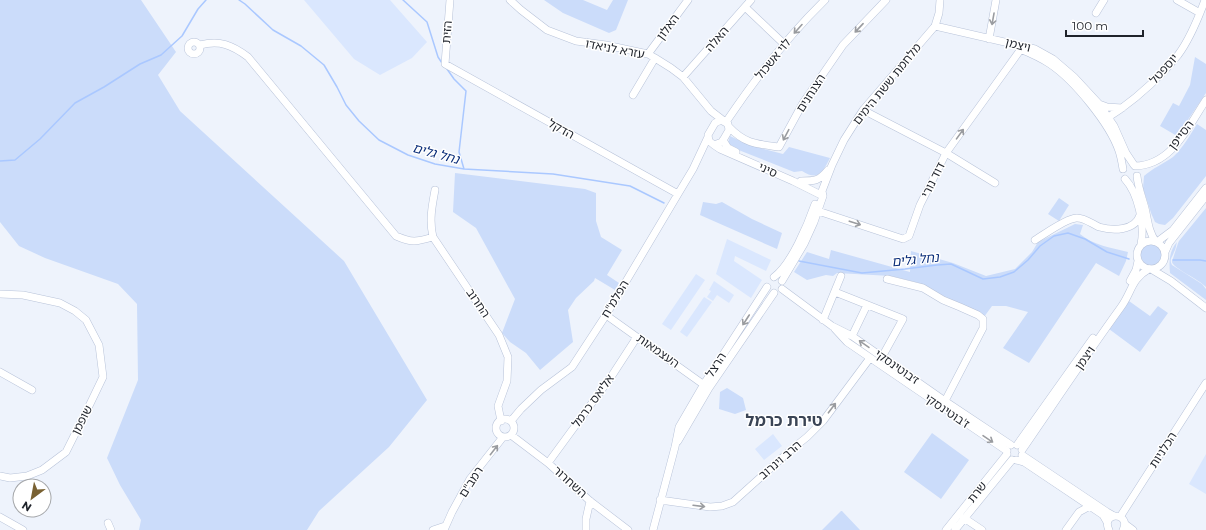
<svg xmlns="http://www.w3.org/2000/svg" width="1206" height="530" font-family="Montserrat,'Noto Sans Hebrew',sans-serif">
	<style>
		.built { fill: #dae7fe }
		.green { fill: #cbdcfa }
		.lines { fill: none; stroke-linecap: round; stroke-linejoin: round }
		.stream { stroke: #aac8ff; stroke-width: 1.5 }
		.minor-casing { stroke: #b8c3d9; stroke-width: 8 }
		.minor { stroke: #fff; stroke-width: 7 }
		.oneway { stroke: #9a9ca0 }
		.labels { text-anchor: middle; stroke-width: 3; stroke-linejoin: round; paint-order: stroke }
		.street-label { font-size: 12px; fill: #1f232b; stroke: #fff }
		.water-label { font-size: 13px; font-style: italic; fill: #0a2d79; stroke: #fff }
		.district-label { font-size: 16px; font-weight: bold; fill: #3a4455; stroke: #fff }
	</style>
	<rect width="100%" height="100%" fill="#eef3fc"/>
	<!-- built -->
	<path class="built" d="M304,0H390L427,42L412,58L380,75L354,59Z
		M727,239L771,260L766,271L735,256L734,261L762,280L751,298L716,274Z
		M696,274L705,280L671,330L662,324Z
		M714,281L734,295L729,303L717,295L713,301L707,297L711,291L709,290Z
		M704,297L712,302L687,337L680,332Z
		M773,434L782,446L764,460L755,449Z
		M1206,454V494L1189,484Z"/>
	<!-- green -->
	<path class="green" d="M0,0H141L176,52L158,75L180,111L344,261L427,400L389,447L319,511L307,530H139L141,520L120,485L107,458L138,380L137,304L118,284L45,258L19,246L0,222Z
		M544,0H583L607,10L613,0H628L616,30L609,33L563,13Z
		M1195,57L1206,64V93L1177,136L1160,126L1173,103L1179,106L1190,85Z
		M1197,124L1206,130V176L1173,218L1165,225L1159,224L1155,222L1151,213L1143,188L1144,176C1153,168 1163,164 1173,157C1183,148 1190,135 1197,124Z
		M730,136L749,145L783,154L789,147L830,158C823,171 819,182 802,171L794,172L736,149L728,143Z
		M455,173L585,189L596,193V221L601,237L622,250L607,275L619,283L615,290L595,278L594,281L576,298L568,310L573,342L540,370L526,353L510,342L502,333L515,299L476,228L453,212Z
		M1059,198L1069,205L1059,221L1048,214Z
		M703,202L716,204L722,202L752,219L782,233L777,249L700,215Z
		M1206,208V287C1200,280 1173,268 1172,262C1172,261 1178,243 1179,241Z
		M1075,224L1083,225L1080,234C1093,245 1112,248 1128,252L1126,261L1119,276L1096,263L1029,363L1003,348L1028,312L1006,306H992L984,317L919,283L891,276L837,273L833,276L826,275L807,280L794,272L807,252L829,259L831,250L910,272L911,251L953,263L986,276L1015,269L1032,252L1038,242Z
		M1177,242C1176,245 1176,249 1174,252C1172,258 1169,259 1172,265L1202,284L1206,289V300L1170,273C1169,262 1169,251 1177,242Z
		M1140 254a11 11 0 1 1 22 0a11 11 0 1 1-22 0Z
		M1129,301L1150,316L1158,306L1168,313L1140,352L1109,329Z
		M727,388L743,398L746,410L735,414L719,409L720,392Z
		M932,433L969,460L941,499L904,472Z
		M842,511L860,530H822L841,511Z"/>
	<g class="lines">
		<!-- stream -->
		<path class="stream" d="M239,0L245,4L273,30L301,46L324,65L337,87L346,105L359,121L379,140L408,155L435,164L464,169L553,174L630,186L664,203
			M403,0L427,22L438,57L442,63
			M447,69L454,79L466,91L459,152L464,169
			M0,161L15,160L40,139L75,103L104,87L140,64L161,55L182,36L198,9L206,0
			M1173,260H1200L1206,261
			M799,261L862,273L905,269L937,265L951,264L983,279L1000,277L1014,272L1028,260L1040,246L1054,236L1068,233L1085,239L1107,252L1129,259"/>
		<!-- minor casing -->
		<g class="minor-casing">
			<path id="minor" d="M450,0L445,64L678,194
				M510,0L521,10L547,30L576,41L606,45L648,54L655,58L671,68L683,77L711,111L724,121
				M1177,0L1200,13
				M745,7L784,44
				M1096,13L1104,0
				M935,26L1035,49L1053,59L1074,77L1099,104L1114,126L1126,153L1134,165
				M989,39L996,0
				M188 48a6 6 0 1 1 12 0a6 6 0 1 1-12 0Z
				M200,45C220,40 232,45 248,57L396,236C412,243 416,242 433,237
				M1020,49C1030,53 1041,58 1050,64C1074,80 1110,124 1119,151C1121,157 1122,163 1123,169
				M648,54L688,0
				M683,77L751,0
				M633,95L655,58
				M1099,104L1107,107L1122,108
				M863,110L946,153L995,183
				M721,120L728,124L729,130L722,142L714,145L709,141L708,135L715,123Z
				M1104,120C1127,106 1148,88 1166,69C1170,64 1174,60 1178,55C1190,39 1198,19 1205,0
				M726,122C755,79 788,36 825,0
				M729,127C745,144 757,144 779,147L803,103L843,45L886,0
				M723,140L728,148L736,152
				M714,145L720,149L793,181L823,196
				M1135,166C1172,165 1188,127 1206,100
				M1137,176C1138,187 1142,197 1145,208C1148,220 1148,231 1156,242
				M1125,179C1138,193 1145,225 1141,244
				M801,181C815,181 819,181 828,170
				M435,190C432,206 429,221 433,237L499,335L508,357L507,381L498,406L501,421
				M818,211L903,239L909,236L920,205L946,153L1021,49
				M1035,240C1045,234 1065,219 1076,218C1084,217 1092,224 1099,227C1113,231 1135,231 1140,215
				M1137 255a14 14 0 1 1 28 0a14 14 0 1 1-28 0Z
				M1157,242L1173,230L1206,188
				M1165,252L1169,243L1206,196
				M1151,269L1171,281L1206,308
				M774,277C791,265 808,224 815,204
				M887,279L923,288L943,300L960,307L978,315L983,319V328L945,401
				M782,281L804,244L814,222L823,196L822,191L832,165L844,140L863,110L935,26L939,13L940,0
				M1130,281L1136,270L1138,261
				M782,289L832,326L852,336L945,401L1011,445
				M835,292L903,319L882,357
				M0,294L23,295L60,303L75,311L86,320L99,345L103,377L90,404L66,452L42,470L27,476L10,478L0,476
				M606,315L707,387
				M823,320L841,276
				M835,329L847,342L1007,451
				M852,336L867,305
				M0,372L32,390
				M496 428a9 9 0 1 1 18 0a9 9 0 1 1-18 0Z
				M511,421L521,409L541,390L572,367L606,315L678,194L693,169L708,137
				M511,435L548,463L590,501L628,530
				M678,441L709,388L774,293
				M1017,445L1093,338
				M1022,450C1055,402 1087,354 1121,307C1132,292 1131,279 1149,269
				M1022,455L1107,512L1114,516
				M1016,460L1024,462L1103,515L1107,522
				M548,463L611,377L637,337
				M660,500L710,507L722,506L733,502L792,449L807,437L823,421L870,358
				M0,517L23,530
				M1120,517L1206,383
				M964,518L982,530
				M108,523L111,530
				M1125,524L1133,530
				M433,530L445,526
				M444,530L452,512L470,479L503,437
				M586,530V519L590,501
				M653,530L675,447L679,427L704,384L767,287
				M946,530L1007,454
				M955,530L1012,460
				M1066,530L1079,512L1090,506
				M1109,530C1100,511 1132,512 1123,530"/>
		</g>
		<!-- minor -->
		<use href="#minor" class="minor"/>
	</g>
	<!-- one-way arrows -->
	<defs><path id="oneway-shaft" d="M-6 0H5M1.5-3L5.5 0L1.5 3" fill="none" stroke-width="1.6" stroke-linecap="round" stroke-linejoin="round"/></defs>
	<g class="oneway">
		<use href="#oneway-shaft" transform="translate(993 19) rotate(100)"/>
		<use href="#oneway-shaft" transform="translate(859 28) rotate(133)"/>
		<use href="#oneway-shaft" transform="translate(798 29) rotate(132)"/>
		<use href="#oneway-shaft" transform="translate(960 134) rotate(-54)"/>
		<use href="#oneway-shaft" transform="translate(786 135) rotate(118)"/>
		<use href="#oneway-shaft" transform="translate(855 223) rotate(18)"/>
		<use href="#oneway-shaft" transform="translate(746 320) rotate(123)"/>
		<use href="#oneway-shaft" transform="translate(864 344) rotate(-145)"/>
		<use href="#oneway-shaft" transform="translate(832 408) rotate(-53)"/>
		<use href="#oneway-shaft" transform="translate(988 439) rotate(34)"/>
		<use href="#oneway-shaft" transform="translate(494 450) rotate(-52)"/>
		<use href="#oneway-shaft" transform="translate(699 506) rotate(7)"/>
	</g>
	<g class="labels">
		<!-- street labels -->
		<g class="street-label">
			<text transform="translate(668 27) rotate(-53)" y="4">האלון</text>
			<text transform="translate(447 32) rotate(-85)" y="4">הזית</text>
			<text transform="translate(717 39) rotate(-49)" y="4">האלה</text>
			<text transform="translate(1018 45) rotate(14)" y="4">ויצמן</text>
			<text transform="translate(615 49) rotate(11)" y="4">עזרא לניאדו</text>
			<text transform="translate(773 59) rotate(-51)" y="4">לוי אשכול</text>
			<text transform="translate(1164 69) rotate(-48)" y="4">יוספטל</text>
			<text transform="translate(887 84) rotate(-51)" y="4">מלחמת ששת הימים</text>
			<text transform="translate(811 93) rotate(-57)" y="4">הצנחנים</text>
			<text transform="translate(561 129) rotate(29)" y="4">הדקל</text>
			<text transform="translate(1181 135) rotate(-53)" y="4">הסייפן</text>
			<text transform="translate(768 170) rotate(24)" y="4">סיני</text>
			<text transform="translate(933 180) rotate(-63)" y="4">דוד נורי</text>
			<text transform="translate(615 299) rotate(-59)" y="4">הפלמ"ח</text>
			<text transform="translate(478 303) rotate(56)" y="4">החרוב</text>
			<text transform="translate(658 351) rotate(35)" y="4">העצמאות</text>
			<text transform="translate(1085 358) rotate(-55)" y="4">ויצמן</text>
			<text transform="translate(716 365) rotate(-57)" y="4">הרצל</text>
			<text transform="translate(897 367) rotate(35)" y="4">ז׳בוטינסקי</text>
			<text transform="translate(593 401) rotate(-54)" y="4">אליאס כרמל</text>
			<text transform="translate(947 411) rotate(34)" y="4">ז'בוטינסקי</text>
			<text transform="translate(82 420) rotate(-63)" y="4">שופמן</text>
			<text transform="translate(1163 450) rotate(-57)" y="4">הכלניות</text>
			<text transform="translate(780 460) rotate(-41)" y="4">הרב וינרוב</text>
			<text transform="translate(471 482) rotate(-57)" y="4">רמב"ם</text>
			<text transform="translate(570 482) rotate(42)" y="4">השחרור</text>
			<text transform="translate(977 492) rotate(-51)" y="4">שרת</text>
		</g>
		<!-- water labels -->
		<g class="water-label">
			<text transform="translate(436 153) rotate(15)" y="5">נחל גלים</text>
			<text transform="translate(915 259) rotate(-6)" y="5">נחל גלים</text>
		</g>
		<!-- district labels -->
		<g class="district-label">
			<text x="784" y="426">טירת כרמל</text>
		</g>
	</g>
	<!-- north arrow -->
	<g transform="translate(32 498) rotate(212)"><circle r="19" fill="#ffffff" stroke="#a5a7aa"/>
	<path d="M0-3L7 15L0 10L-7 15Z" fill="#796132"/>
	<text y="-6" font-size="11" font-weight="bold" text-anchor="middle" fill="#1f232b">N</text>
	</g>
	<!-- scale -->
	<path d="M1066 30v6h77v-6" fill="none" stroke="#1f232b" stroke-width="2"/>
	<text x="1072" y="30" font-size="12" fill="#1f232b" stroke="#ffffff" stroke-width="3" paint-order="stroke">100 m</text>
</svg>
